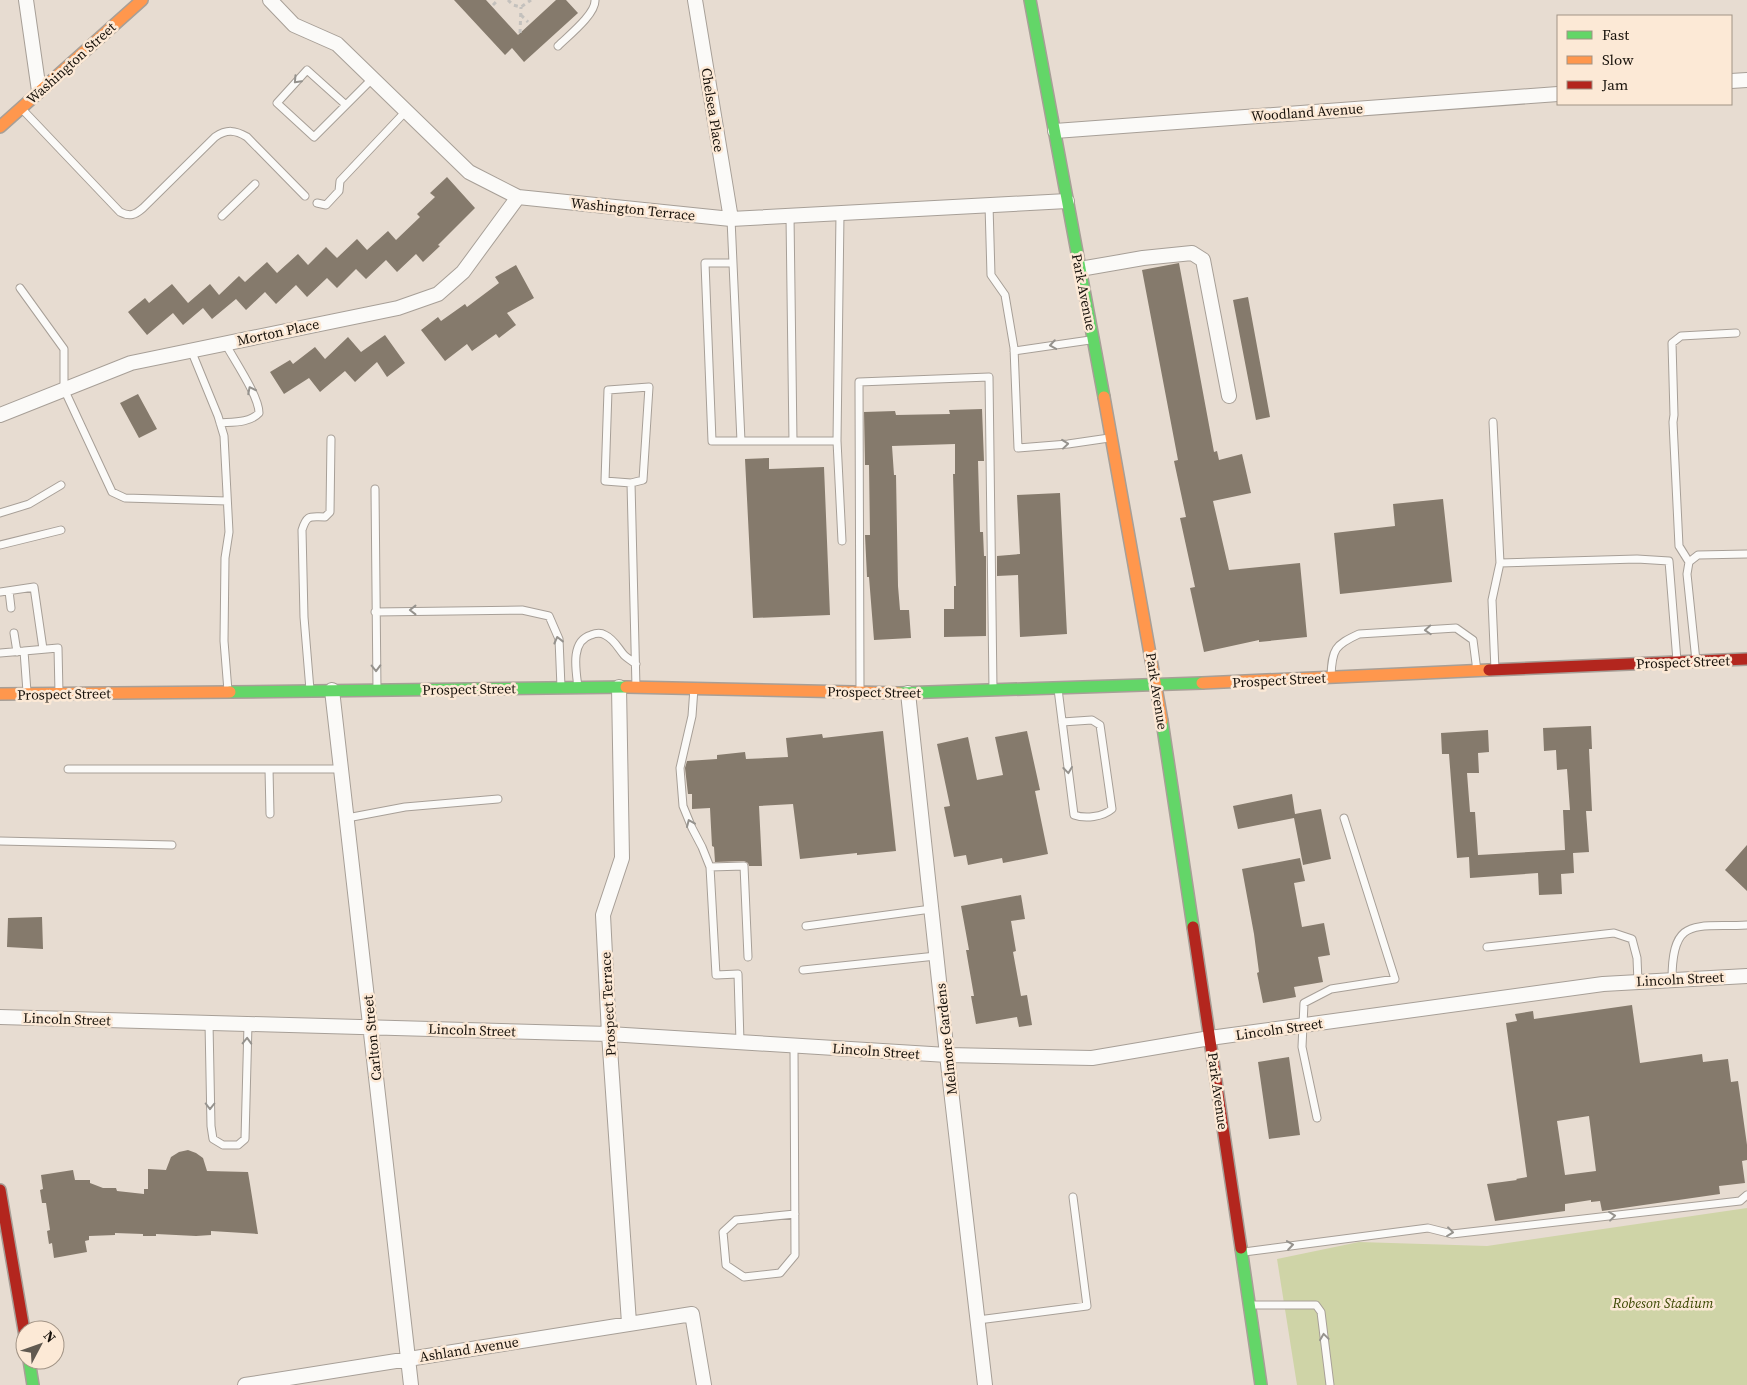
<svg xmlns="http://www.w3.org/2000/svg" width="1747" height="1385" font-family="'Source Serif 4',serif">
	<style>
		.green { fill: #cfd4a7 }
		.building { fill: #857a6c; fill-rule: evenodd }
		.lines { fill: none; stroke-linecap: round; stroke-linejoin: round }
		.lane-casing { stroke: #a79f97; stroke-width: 9 }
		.street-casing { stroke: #a79f97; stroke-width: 16 }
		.fast-casing { stroke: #a79f97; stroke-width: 14 }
		.slow-casing { stroke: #a79f97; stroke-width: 14 }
		.jam-casing { stroke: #a79f97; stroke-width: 14 }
		.path { stroke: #c4c1bd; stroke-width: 3; stroke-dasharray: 4 4; stroke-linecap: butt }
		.lane { stroke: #fbfaf8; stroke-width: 7 }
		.street { stroke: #fbfaf8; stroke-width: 14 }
		.fast { stroke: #63d668; stroke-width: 11 }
		.slow { stroke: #ff974d; stroke-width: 11 }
		.jam { stroke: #b3261e; stroke-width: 11 }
		.oneway { stroke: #95928d }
		.labels { text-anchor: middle; stroke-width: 5; stroke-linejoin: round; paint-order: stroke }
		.street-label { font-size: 14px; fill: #18120b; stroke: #fce9d6 }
		.park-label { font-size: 14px; font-style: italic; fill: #3a4700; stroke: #fce9d6 }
	</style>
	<rect width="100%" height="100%" fill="#e7dcd1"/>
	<!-- green -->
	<path class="green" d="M1747,1208V1385H1297L1277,1259L1359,1242L1487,1246Z"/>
	<!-- building -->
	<path class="building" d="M454,0H486L518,35L556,0H566L578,13L524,62L512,48L505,55Z
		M447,177L475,208L438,245L440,246L423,262L416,254L397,272L386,260L366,279L356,269L337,288L327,278L307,297L296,285L276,304L265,292L246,310L236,299L212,319L203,308L183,325L173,313L147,335L128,312L145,298L149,303L172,284L188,303L210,284L219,295L239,276L245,282L267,262L277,273L298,254L308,265L326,247L337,258L357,239L367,250L388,231L396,240L420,217L417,214L435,197L430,193Z
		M1179,263L1214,452L1217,451L1219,460L1242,454L1251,493L1213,501L1229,570L1300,563L1307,637L1259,642V640L1204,652L1190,588L1195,587L1180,518L1186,517L1174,461L1178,460L1142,270Z
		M516,265L534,298L507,313L516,325L499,338L496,334L472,351L467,344L445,361L421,330L438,317L441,321L465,304L467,307L499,283L495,277Z
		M1248,297L1270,417L1256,420L1233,300Z
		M385,335L405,363L387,377L377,362L355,382L345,371L320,392L309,378L284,394L270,372L290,360L293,364L315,347L325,359L348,337L361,352Z
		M138,394L157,429L139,438L120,403Z
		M982,409L984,461H978L980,532H983L984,556H986V636L944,637V609H954V586H956L953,474H955V444L892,446L894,475H896L898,586L900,610H909L911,638L874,640L869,577H867L865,535H870L869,465H865L864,412L895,411L896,415L950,414L949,410Z
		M769,458V469L824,467L830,615L753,618L745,459Z
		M1060,493L1067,634L1020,637L1018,575L997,576V556L1020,554L1017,495Z
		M1443,499L1452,582L1340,594L1334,533L1395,526L1393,504Z
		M1591,726L1592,749H1589L1592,811H1586L1589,852L1573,853L1574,873L1561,874L1562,894L1539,895L1538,873L1470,878L1469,857L1457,858L1449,754H1442L1441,733L1488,730L1489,752L1478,753L1479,773H1467L1470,812H1475L1478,855L1565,850L1563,810H1570L1567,769L1557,770L1556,750L1544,751L1543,728Z
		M883,731L896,851L857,855V853L800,859L793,804L759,806L762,866H749L748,863L744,861L715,862L714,847L712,846L710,808L692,809V794H688L685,768L687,761L717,759V755L745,752L746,759L788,757L786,738L822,734L823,738Z
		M1027,731L1040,790L1035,791L1048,854L1003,863L1002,858L968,865L966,855L954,857L944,807L950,806L937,744L968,737L977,780L1003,775L995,737Z
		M1292,794L1295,814L1321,809L1331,859L1303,865L1294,818L1238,829L1233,806Z
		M1747,845V891L1725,870Z
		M1300,858L1305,881L1294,883L1302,927L1324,923L1330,955L1318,957L1323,982L1294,987L1296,997L1263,1003L1257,973L1259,972L1254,934L1242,869Z
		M1021,895L1025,919L1011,921L1016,951L1013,952L1021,996L1027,995L1032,1025L1019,1027L1017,1017L976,1024L971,996H974L966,950H969L961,906Z
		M42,917L43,949L7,947L8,918Z
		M1632,1005L1640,1063L1702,1054L1703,1062L1728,1059L1731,1082L1738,1081L1747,1145V1160L1742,1161L1745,1183L1719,1186L1720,1194L1602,1211L1600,1201L1591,1202V1200L1565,1204V1211L1495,1221L1487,1184L1517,1180L1516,1179L1527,1177L1506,1023L1517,1021L1515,1014L1533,1011L1534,1019ZM1589,1116L1596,1171L1565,1175L1557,1121Z
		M1289,1057L1300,1135L1269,1139L1258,1062Z
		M188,1150L196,1153L203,1158L207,1171L248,1172L258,1234L211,1231V1235L196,1236L156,1234V1236H143V1234L115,1233V1235L89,1236V1240L85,1241L87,1252L54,1258L52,1243L49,1244L47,1231L50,1230L46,1203H42L40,1190L43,1189L41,1175L73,1170L75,1180H90V1183L103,1188H116L117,1191L144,1194V1189H148V1169L166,1170L171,1157L179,1152Z"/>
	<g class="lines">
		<!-- lane casing -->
		<g class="lane-casing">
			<path id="lane" d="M558,46C568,36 596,14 595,0
				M346,105L307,70L277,103L314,137L373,78
				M21,108L120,212C130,217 135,215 143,208L215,137C227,129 235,130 247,137L305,196
				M317,203L326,205L339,191L340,181L406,111
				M989,205L991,275L1005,295L1014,348L1018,448L1068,444L1109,438
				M222,216L255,184
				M731,219L741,441H793L790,216
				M733,263H705L712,441H741
				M20,288L64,349V389L112,492L125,498L227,501
				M191,350L218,416L224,436L229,532L225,558L224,641L228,691
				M1014,351L1090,340
				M1493,422L1500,563
				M220,423C233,422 250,423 259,413C259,396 234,360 225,343
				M793,441H837L840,214
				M837,441L842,541
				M631,483L605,481L608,390L649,387L643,480L631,483L636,687
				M375,489L377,690
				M0,513L29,504L61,485
				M0,545L61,530
				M1689,562L1679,546L1673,422L1674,415L1672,343L1681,336L1736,333
				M9,591L11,608
				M0,592L34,587L43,649
				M375,612L522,610L549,616L559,639L561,687
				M14,633L17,652
				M24,651L58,648L59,693
				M0,653L24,651L27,692
				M1696,661L1687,574L1689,562L1698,555L1747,554
				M1495,670L1492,600L1500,563L1637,559L1669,561L1677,661
				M1331,676C1332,649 1335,645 1359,634L1456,628L1473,640L1477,671
				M578,687C576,671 570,641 591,635C596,633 600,632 605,635C614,639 618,648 624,655C627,658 632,661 636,664
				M694,688L692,716L680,768L683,806L692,828L702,847L710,867L716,975L738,974L740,1042
				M1058,689L1074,815C1085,819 1103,817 1112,809L1100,725L1092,720L1062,722
				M310,690L304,617L302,530C307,514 310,517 325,517L330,512L331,439
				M860,692L859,382L989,377L993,689
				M68,769H341
				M269,769L270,814
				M347,818L405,807L498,799
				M0,841L172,845
				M710,867L744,866L748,957
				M806,926L931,909
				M1487,947L1614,933L1632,939L1637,958L1638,982
				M803,970L936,956
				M1672,980C1672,915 1695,928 1747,925
				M209,1023L211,1126L213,1139L223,1145H238L245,1139L248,1024
				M794,1046L795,1255L780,1273L744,1277L726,1265L723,1232L736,1220L795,1214
				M1317,1118L1302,1047L1304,1003L1331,989L1395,979L1344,818
				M1244,1252L1428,1228L1452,1234L1740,1201L1747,1195
				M1251,1305H1316L1321,1312L1330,1385
				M978,1320L1087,1306L1073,1197"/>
		</g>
		<!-- street casing -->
		<g class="street-casing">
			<path id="street" d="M26,0L39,91
				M270,0L294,25L337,44L469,172L518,197L731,219L1067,201
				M695,0L731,219
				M1731,81L1747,80
				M1055,131L1558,94
				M1080,269L1143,258L1192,253L1203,260L1229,396
				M0,415L131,363L398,308L438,294L463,272L518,197
				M619,687L622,858L603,915L609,1034L629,1323
				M332,690L411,1385
				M908,693L947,1055L985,1385
				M0,1017L609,1034L947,1055L1092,1058L1210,1038L1603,984L1747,976
				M245,1385L692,1314L704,1385"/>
		</g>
		<!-- fast casing -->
		<g class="fast-casing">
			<path id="fast" d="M1030,0L1104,397
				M230,692L626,687
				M899,693L1202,683
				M1162,721L1193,927
				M1241,1248L1261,1385
				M29,1360L33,1385"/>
		</g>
		<!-- slow casing -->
		<g class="slow-casing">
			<path id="slow" d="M0,127L142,0
				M1104,397L1162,721
				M1202,683L1489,670
				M626,687L899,693
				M0,694L230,692"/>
		</g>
		<!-- jam casing -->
		<g class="jam-casing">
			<path id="jam" d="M1489,670L1747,659
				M1193,927L1241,1248
				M0,1190L25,1336"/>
		</g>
		<!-- path -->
		<path class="path" d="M508,0L513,5L521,7L531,0
			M493,5L498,0
			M521,15L528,22
			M520,33L521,7"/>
		<!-- lane -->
		<use href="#lane" class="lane"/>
		<!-- street -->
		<use href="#street" class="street"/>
		<!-- fast -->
		<use href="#fast" class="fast"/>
		<!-- slow -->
		<use href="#slow" class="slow"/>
		<!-- jam -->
		<use href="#jam" class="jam"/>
	</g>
	<!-- one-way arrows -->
	<defs><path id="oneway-chevron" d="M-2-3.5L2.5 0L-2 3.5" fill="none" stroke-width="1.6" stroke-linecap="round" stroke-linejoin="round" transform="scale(1.25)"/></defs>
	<g class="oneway">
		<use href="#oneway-chevron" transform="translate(297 80) rotate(133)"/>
		<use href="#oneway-chevron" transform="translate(1053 345) rotate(171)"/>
		<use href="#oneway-chevron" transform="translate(251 390) rotate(-117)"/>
		<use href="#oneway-chevron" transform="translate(1065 444) rotate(-6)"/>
		<use href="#oneway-chevron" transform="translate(413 610) rotate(180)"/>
		<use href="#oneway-chevron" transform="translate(1428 630) rotate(177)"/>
		<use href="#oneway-chevron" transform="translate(558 640) rotate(-104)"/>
		<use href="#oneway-chevron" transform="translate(376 668) rotate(89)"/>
		<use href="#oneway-chevron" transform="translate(1068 770) rotate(83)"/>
		<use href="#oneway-chevron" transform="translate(690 823) rotate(-113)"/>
		<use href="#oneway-chevron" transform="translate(247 1041) rotate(-88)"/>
		<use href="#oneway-chevron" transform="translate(210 1106) rotate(90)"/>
		<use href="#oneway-chevron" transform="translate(1612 1216) rotate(-7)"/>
		<use href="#oneway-chevron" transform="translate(1450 1232) rotate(7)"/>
		<use href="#oneway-chevron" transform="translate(1290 1245) rotate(-8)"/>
		<use href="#oneway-chevron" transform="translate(1324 1337) rotate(-98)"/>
	</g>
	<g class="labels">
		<!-- street labels -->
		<g class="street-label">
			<text transform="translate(71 63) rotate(-42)" y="5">Washington Street</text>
			<text transform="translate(713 110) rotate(81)" y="5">Chelsea Place</text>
			<text transform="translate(1307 112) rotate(-4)" y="5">Woodland Avenue</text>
			<text transform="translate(633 209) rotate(6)" y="5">Washington Terrace</text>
			<text transform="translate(1084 292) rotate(79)" y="5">Park Avenue</text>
			<text transform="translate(278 332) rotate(-12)" y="5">Morton Place</text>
			<text transform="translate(1683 662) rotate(-2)" y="5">Prospect Street</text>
			<text transform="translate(1279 680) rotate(-3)" y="5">Prospect Street</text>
			<text transform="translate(469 689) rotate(-1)" y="5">Prospect Street</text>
			<text transform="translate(1157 691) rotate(81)" y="5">Park Avenue</text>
			<text transform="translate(874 692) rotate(1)" y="5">Prospect Street</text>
			<text transform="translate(64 694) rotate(-1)" y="5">Prospect Street</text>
			<text transform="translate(1680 979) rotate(-3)" y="5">Lincoln Street</text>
			<text transform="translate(608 1004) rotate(-93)" y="5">Prospect Terrace</text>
			<text transform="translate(67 1019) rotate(2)" y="5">Lincoln Street</text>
			<text transform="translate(1279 1029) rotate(-8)" y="5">Lincoln Street</text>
			<text transform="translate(472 1030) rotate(2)" y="5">Lincoln Street</text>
			<text transform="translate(372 1038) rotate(-96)" y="5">Carlton Street</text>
			<text transform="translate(946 1039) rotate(-96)" y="5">Melmore Gardens</text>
			<text transform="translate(876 1051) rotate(4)" y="5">Lincoln Street</text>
			<text transform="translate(1218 1091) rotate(82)" y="5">Park Avenue</text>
			<text transform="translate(469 1349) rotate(-9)" y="5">Ashland Avenue</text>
		</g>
		<!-- park labels -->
		<g class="park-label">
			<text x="1663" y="1308">Robeson Stadium</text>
		</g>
	</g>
	<!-- legend -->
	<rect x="1557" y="15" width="175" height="90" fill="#fce9d6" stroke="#a19385"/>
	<rect x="1567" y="31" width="25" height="8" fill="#63d668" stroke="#a19385"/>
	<text x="1602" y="40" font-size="15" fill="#18120b">Fast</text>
	<rect x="1567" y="56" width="25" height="8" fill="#ff974d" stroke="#a19385"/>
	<text x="1602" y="65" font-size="15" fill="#18120b">Slow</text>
	<rect x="1567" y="81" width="25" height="8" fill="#b3261e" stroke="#a19385"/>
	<text x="1602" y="90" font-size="15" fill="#18120b">Jam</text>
	<!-- north arrow -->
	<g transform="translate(40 1345) rotate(49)"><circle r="24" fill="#fce9d6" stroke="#a19385"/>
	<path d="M0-4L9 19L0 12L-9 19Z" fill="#605950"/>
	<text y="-8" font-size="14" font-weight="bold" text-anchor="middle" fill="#18120b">N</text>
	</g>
</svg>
